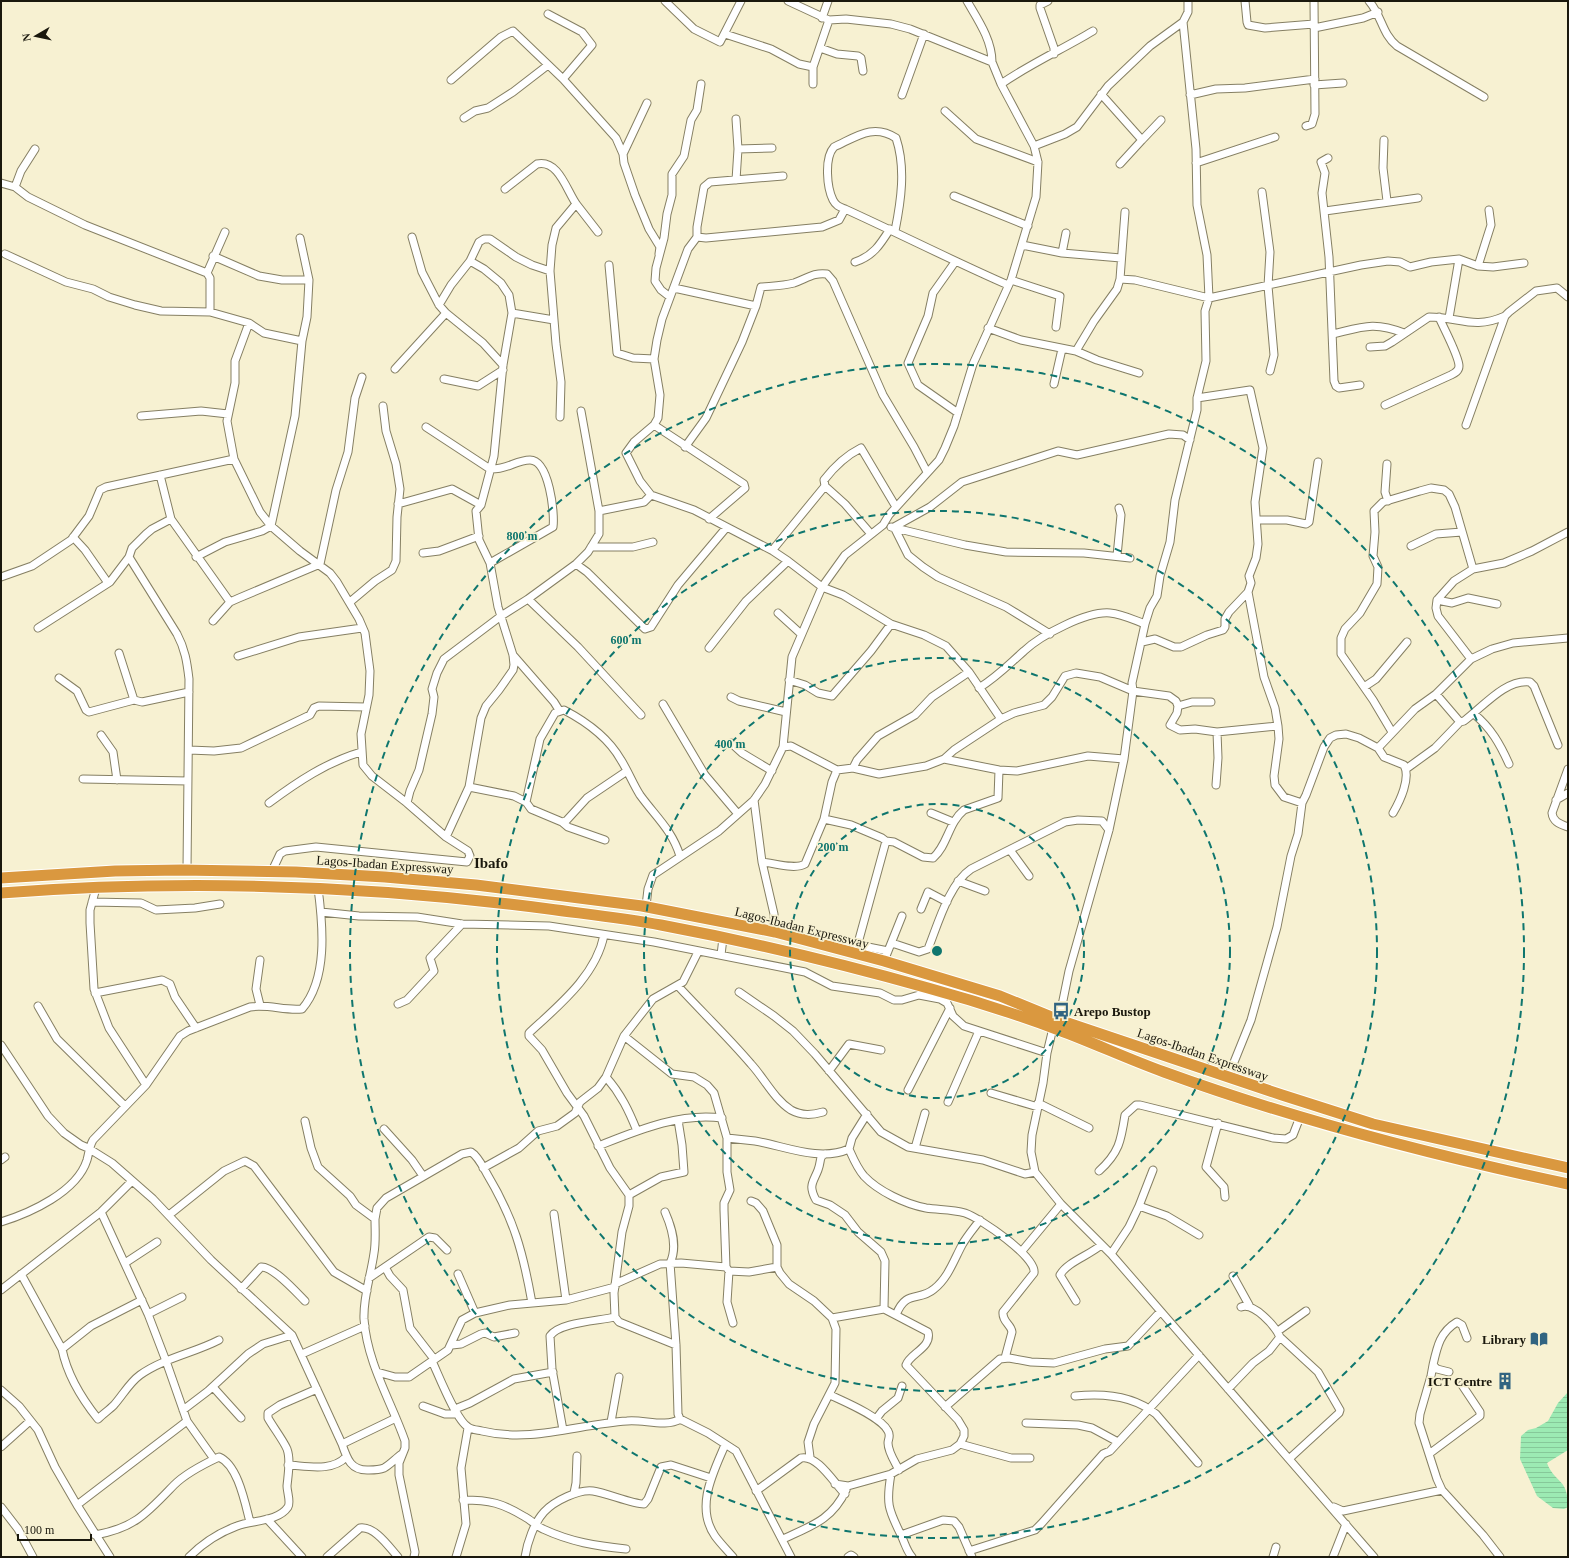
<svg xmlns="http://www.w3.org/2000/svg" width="1569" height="1558" font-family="Georgia,serif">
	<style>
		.water { fill: url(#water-rules) }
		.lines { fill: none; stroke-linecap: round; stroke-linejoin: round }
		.minor-casing { stroke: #857f63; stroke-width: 9 }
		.highway-casing { stroke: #fff; stroke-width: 13 }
		.minor { stroke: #fff; stroke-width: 7 }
		.highway { stroke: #da983f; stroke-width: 11 }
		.ring { fill: none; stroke: #0f766e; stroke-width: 2; stroke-dasharray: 7 5 }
		.labels { text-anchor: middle; stroke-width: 3.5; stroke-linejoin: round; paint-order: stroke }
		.street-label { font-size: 13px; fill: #1a180d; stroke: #f7f1d2 }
		.poi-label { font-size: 13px; font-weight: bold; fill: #1a180d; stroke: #f7f1d2; text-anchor: end }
		.quarter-label { font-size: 15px; font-weight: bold; fill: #1a180d; stroke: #f7f1d2 }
		.centre { fill: #0f766e; stroke: #f7f1d2; stroke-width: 2 }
		.ring-label { font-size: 12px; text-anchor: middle; font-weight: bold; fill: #0f766e; stroke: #f7f1d2; stroke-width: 3.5; stroke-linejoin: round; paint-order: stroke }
	</style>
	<defs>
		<pattern id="water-rules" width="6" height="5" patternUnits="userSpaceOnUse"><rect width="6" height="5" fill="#9ceab3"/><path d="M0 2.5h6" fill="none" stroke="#86c899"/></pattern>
	</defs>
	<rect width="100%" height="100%" fill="#f7f1d2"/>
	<!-- water -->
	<path class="water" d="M1568,1392V1450L1547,1463C1555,1484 1568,1477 1568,1507L1564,1509L1553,1508L1537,1496L1520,1459L1521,1436L1528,1430L1536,1428L1548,1421L1558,1403Z"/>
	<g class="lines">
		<!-- minor casing -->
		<g class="minor-casing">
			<path id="minor" d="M665,1L694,29L720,42L741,1
				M967,1C978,20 992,40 992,62
				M1048,1L1040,5V8L1054,48V54
				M1245,1L1247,22L1248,25L1265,28L1314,24
				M1369,1C1382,16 1382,34 1397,46L1484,97
				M548,14L582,32L592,45L563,79
				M822,18L828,1
				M1314,28L1363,18L1378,12
				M725,34L771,49L799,64L813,67
				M820,48L837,54L858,56L861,58L863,71
				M451,80L501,37L513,31L563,79L616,138L623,154L624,163L635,195L649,229L660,247L659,254
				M813,84V67L829,20
				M1001,84C1030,64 1063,49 1093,31
				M1314,85L1343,83
				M1101,94L1142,140L1120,164
				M902,95L924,34
				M1190,95L1216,89L1245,88L1315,79
				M945,111L976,139L1038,162
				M464,118L475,111L488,108L513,92L548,65
				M1306,126L1312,124L1315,114L1314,1
				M1142,140L1161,120
				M1384,140L1383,168L1387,201
				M1034,146L1065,134L1077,127L1108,86L1150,46L1183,22
				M738,149L772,148
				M623,154L647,103
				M1328,158L1321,162L1325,173L1322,193L1329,257L1334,381L1336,386L1339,388L1360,385
				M1196,163L1275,137
				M736,180L738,149L736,119
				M1,183L15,187L28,197L85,225L207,273L210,278V312
				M15,187L21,171L35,149
				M505,189L537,164C559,159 567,192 577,205C584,214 591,223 598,232
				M1262,192L1270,252L1268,286L1274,355L1270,371
				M954,196L1028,226
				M845,209C840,207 836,206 833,200C827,188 824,158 834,147C856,137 873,123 896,138C906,168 901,201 895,231
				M1325,211L1418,198
				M412,237L422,272L439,305L446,313L483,343L503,365
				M697,237V227L704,187L710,182L783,176
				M1022,245L1062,253L1066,233
				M1062,253L1121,258
				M5,254L66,282L93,289L109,297L135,305L161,311L210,312L249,323L264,333L302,341
				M213,256L259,276L282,280H309
				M855,262C873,256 880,245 890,229
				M955,262L933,293L928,316L908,363L918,385L958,413
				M609,265L617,353L633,358L654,359
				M1478,266L1491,225L1489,210
				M207,273L225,232
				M1120,279L1135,280L1209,298L1361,265L1388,261L1400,262L1410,267L1431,262L1459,259L1478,266L1493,267L1524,263
				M1011,280L1060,296L1056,327
				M674,288L756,306
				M670,297L661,290L655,281L656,268L664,238L667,214L672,195V174L684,156L691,120L697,110L701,84
				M439,305L451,285L470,261L479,242L484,239H490L516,257L532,265L550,271
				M512,313L554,320
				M1449,318L1459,259
				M249,323L235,361V383L227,421L234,459L260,512L271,526L300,551L330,573L337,582L359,619L365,633L370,671L369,695L361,734L363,765L372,776L407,803L446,837L468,851L470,856L467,862L316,847L285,851L280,854L272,871
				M988,328L1021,340L1076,351L1097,360L1139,373
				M1333,334C1362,327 1374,321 1404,333
				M1370,347L1385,346L1392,342L1429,317C1460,317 1473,330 1505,316
				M1076,351L1094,321L1117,289L1120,279L1125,212
				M395,369L446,313
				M444,379L478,386L503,370
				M1054,384L1062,349
				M1197,398L1250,390L1263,448L1255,502L1258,544L1256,558L1249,576L1251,583L1248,592L1264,677L1275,708L1278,726L1279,739L1274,776L1275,785L1284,797L1302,803
				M1385,405L1451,375C1455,373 1459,371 1459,366C1459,356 1443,327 1439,317
				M141,416L201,411L228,414
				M560,417L561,382L556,344L550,271L552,245L556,228L576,204
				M654,425L744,484L745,488L709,519
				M1466,425L1505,316L1509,312L1536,291L1557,288L1568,297
				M426,427L490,469C507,470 516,460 530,460C549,460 555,513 553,527L490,563
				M685,447L706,418L742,342L756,306L761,287C772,286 783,286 794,283C806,279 814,272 827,274L833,281L883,395L914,447L927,472
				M1387,464L1385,492L1388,501
				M160,475L171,519L230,602
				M825,486L824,480C834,467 847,455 861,448L896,507
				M398,504L452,489L481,505
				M599,511L644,502L651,495
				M1257,520H1287L1306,524L1309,522L1318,462
				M891,527L965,545L1006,552L1084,553L1130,558
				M73,537L85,550L108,583
				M1411,546L1436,534L1462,532
				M591,547H633L653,542
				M773,551L694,510L651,495L640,481L626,453L634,442L654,425L658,418L660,395L654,359L657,340L662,319L688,249L697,237L706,238L822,227L839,220L845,209C900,234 953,261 1008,285
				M423,553L439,551L479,536
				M1117,556L1121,515L1119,508
				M129,557L177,634C185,649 187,662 189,679L187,870
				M196,557L225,542L262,531L271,526L295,416L302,341L307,317L309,280L300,238
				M788,561L822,587L843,595L891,624L924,635L946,646L969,672L1001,719
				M320,564L336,490L348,452L355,398L362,377
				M576,564L587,572L645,629L651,627L678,585L726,528
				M1,577L32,566L71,540L89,516L100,490L106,487L234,459
				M528,599L576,564L588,552L599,534V511L581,411
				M1437,600L1452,603L1468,598L1497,604
				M350,602L375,581L392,570L396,561L397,517L400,489L396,464L386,431L383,406
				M778,613L801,634
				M213,621L230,602L239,598L320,564
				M38,628L110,582L129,557L132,548L146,534L152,529L171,519
				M1050,634L1006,607L938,577L923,567L908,555L894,527L930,507L962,482L1058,451L1077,455L1169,434L1183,435L1190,440
				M1142,642L1155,639L1174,647H1181L1207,635L1223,630L1225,627V619L1229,612L1248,592
				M709,648L746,601L788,561L773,551L775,547L825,486L845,504L871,534
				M119,653L134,700L142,702L189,692
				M513,655L554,702L559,710
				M238,656L299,637L362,628
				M1471,659L1438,616L1436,608L1437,600L1454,581L1473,569L1504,563L1532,551L1568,532
				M59,678L77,691L86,710L89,712L134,700
				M789,680L805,685L818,693L832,696L871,651L891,624
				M1364,687L1376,679L1407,642
				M979,688C998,676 1008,665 1024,651C1041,635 1087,611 1110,613C1122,614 1134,620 1145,624
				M1436,694L1460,722L1464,721C1483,707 1505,679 1530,682L1534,686L1558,745
				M731,697L739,701L786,712
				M663,704L705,775L738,814
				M1178,706L1192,702H1211
				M1474,714C1491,728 1500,744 1509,764
				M1392,732L1373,700L1341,654V638L1345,629L1360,613L1377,584L1378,567L1373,556L1375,532L1374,511L1383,502L1420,491L1431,488L1444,490L1449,494L1455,507L1473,569
				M101,735L113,752L117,780
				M731,743L742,753L772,771
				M783,747L791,746L837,770L853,768L879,774L926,766L944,759L954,750L1001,719L1014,713L1044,705L1052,697L1065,676L1076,673L1100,677L1133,691L1169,696L1176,701L1178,706L1177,713L1170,725L1180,730L1195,729L1217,732L1278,726
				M1378,748L1415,709L1436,694L1471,659L1492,649L1513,643L1568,638
				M189,750L214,751L241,748L310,715L314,708L319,706L366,707
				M944,759L999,770L1017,771L1088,756L1124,759
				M853,768L857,760L878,736L915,715L932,697L969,672
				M1406,769L1435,748L1460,722
				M1568,769L1552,813C1553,822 1560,824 1568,827
				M83,779L188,781
				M1216,785L1218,758L1217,732
				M469,787L514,796L526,802L531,809L562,822L566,821L587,798L627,771
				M754,800L762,862L774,914L775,932
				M1556,800L1568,793
				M526,802L540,739L555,713L564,710C587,722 608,737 621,760C628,771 633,784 640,795C656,817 672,830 680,856
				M269,803C297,782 327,762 361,752
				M407,803L410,791L419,770L432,714L434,697L432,689L437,673L444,659L501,616L528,599L578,647L641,715
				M931,813L953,822
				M824,819L851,825L882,838L886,841L894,842L923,857L933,858C948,845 948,823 964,810L998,798L999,770
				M562,822L568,827L605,840
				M446,837L469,787L481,718L486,706L499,690L513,670L514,665L513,655L498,607L490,563L479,540L476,511L481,505L494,456L503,365L512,313L509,295L501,283L484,269L470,261
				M1010,850L1029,876
				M762,862C774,863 795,870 805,864L824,819L832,782L837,770
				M958,881L985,891
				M96,888L90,910V923L94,989L109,1028L146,1085
				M92,902L141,903L156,910L195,908L220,904
				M646,906L648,889L653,875L719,831L754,800L765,784L783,747L792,657L822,587L845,555L883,525L889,515L939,460L945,448L954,426L973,364L1011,280L1036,197L1038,162L1034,146L1001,84L992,62L910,29L891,24L846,19L829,20L788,1
				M921,909L928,892L947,902
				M321,912L359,916L417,917L462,924L549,926L654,942L805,972L832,986L880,993L894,1000H902L919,995L940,999L947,1003L953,1016L964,1026L1047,1053
				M604,935C596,976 558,1006 529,1033V1036L542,1050L567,1093L584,1116L610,1168L629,1195V1206L622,1232L614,1293L615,1317L619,1322L676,1345
				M892,943L919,952L928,949C938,924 949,884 971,869L1065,822L1078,820L1102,821L1109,830
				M858,945L888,951
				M855,954L886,841
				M721,955L723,938
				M884,961L902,916
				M678,986C702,1012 728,1037 751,1064C764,1078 774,1099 791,1110C802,1116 812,1115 823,1112
				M739,992L774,1016L793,1031L815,1054L881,1132L908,1147L983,1160L1025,1174L1035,1172
				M95,993L162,980L170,984L175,997L196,1028
				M398,1004L407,1000L434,971L430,958L462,924
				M260,1005L256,989L260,960
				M38,1006L57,1039L125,1106
				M1059,1020L1069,971L1109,830L1124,759L1133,691L1132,683L1145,624L1150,608L1157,596L1160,576L1170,542L1175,500L1197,410V398L1206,361L1205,311L1209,298L1207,255L1197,205L1196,149L1183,22L1188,12V1
				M1053,1028L1047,1053L1043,1083L1032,1135L1031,1152L1035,1172L1061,1204L1111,1254L1374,1557
				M624,1036L672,1074L694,1077L707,1085L714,1093L727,1138V1172L730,1190L724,1203V1210L726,1267L729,1271L749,1272L777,1267
				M1,1045L48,1116L64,1133L81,1145L88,1148L112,1163L153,1199L211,1260L292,1335L342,1444L396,1418
				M829,1071L849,1044L881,1050
				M606,1077C621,1094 629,1111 637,1131
				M1228,1077L1251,1020L1277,927L1291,856L1298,834L1302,803L1306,795L1324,747L1330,738L1336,735L1346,734L1359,738L1378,748L1384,757L1404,765C1411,778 1400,801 1393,813
				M908,1090L950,1008
				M991,1093L1038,1107
				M948,1102L979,1031
				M1038,1103L1089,1128
				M305,1121L311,1148L318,1167L350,1196L356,1205L375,1219C375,1230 376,1242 374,1253C371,1275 363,1297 364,1319C367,1363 391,1401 405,1441V1448L399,1463V1475L415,1552L414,1557
				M1218,1123L1206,1167L1224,1187L1225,1197
				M384,1129L412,1160L423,1176
				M727,1138C736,1139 746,1140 755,1141C785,1146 819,1162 849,1149L852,1138L867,1114
				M598,1146C636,1131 680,1112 722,1118
				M915,1148L925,1113
				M849,1149C853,1158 857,1168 864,1176C878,1191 905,1204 926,1208C939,1210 952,1209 965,1213C980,1218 1037,1257 1034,1273L1003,1312C1002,1322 1011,1324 1012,1332L1005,1358
				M825,1154L821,1157C820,1161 820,1165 818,1170C813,1183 808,1185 816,1200L830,1205L845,1215L858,1232L881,1252L885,1261L884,1309
				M1,1160L5,1157
				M483,1168L519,1148L538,1131L557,1126L575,1113L580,1102L598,1088L606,1077L624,1036L653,999L683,982L698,952
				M1153,1170L1139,1206L1167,1216L1199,1235
				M1099,1171C1119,1153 1121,1141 1125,1115L1136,1105H1140L1273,1138L1286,1139L1293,1135L1300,1117
				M629,1195L661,1177L684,1172L682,1145L678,1120
				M751,1201L756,1203L763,1211L777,1245V1267L780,1273L789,1284L814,1301L832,1318L836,1329L835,1383L814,1424L808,1442L810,1457
				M101,1212L148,1314L166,1361L187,1421L214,1459
				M665,1212C672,1228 678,1247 670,1263L676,1345L678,1414L680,1419L708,1433L736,1451L791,1557
				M554,1214L566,1300
				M169,1215L224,1171L245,1161L254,1166L334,1272L367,1291
				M375,1219L377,1208L386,1198L462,1154L471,1152C478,1156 483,1167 487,1174C514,1219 523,1252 532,1303
				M1,1222C30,1213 77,1192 87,1160C89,1153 89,1147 93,1140L146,1085L180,1036L188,1031L250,1007C268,1004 285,1011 302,1009C328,979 323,926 318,888
				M1022,1251L1061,1204
				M1111,1254L1129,1227L1139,1206
				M125,1263L157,1242
				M385,1267L390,1276L403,1290L410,1328L434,1359
				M729,1271L727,1302L733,1323
				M21,1274L62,1349C67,1374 82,1399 98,1419C103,1414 109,1410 114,1405C123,1395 129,1383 140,1375C164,1358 194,1353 219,1340
				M458,1274L475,1313
				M1233,1276L1249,1305
				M369,1278L429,1237L435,1238L447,1250
				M615,1284L660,1264L681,1263L726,1267
				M241,1289L261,1267C273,1266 296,1292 305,1301
				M1,1290L101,1212L132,1181
				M1076,1301L1060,1275C1067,1262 1090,1255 1101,1245
				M1241,1307C1254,1302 1275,1326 1280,1337L1318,1372L1340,1410L1339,1413L1290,1458
				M148,1314L182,1297
				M896,1315C906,1289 919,1302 934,1289C948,1278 954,1260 962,1245C967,1236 974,1228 980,1220
				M832,1318L884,1309
				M1278,1331L1306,1311
				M452,1345L461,1344L481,1334L485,1333L494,1337L515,1333
				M62,1349L91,1326L142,1300
				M302,1354L365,1326
				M432,1361C439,1376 456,1420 468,1427C472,1430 478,1430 482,1431C531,1443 579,1424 627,1421C643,1419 666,1428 680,1419
				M1433,1365C1437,1347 1440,1332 1457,1322L1462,1325L1467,1338
				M377,1372L395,1377H409L448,1350L462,1320L475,1313L510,1305L566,1300L615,1287
				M1449,1372L1437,1369L1433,1365L1431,1376L1420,1414L1419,1423L1437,1479L1442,1490L1483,1535L1500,1557
				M213,1387L241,1418
				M1228,1389L1253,1363L1269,1351L1280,1337
				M1,1390L19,1406L38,1430L55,1467L77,1505L110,1557
				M830,1395C845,1402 881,1417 888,1431C891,1436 888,1439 888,1443C888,1452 895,1462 899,1470
				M1075,1396C1103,1393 1134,1396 1156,1414L1198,1463
				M423,1406L445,1414H457
				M945,1407L1000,1359L1009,1358L1031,1362L1054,1363L1105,1349L1128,1346L1160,1312
				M455,1409L470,1403L514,1379L553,1372
				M183,1410L208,1391L248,1354L263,1344L292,1335
				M876,1419L882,1411L898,1398L902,1386
				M611,1422L619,1377
				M1026,1423L1078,1425L1092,1428L1118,1442
				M563,1430L552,1369L550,1336C559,1322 599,1321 615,1317
				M342,1444C347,1459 351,1471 369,1470C374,1470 379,1470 384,1468C390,1465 396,1458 402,1454
				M960,1444L1011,1458H1030
				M725,1445C713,1473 695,1507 715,1536C720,1543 727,1550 733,1557
				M1,1447L30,1421
				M1429,1454L1480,1416V1412L1462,1385
				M288,1465C307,1466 332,1472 346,1457
				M891,1474C886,1503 888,1509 901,1535C905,1543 906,1550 912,1557
				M835,1484L848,1486L891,1474L917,1459L952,1450L960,1444L964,1436V1430L958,1420L906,1365C910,1353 932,1348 928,1332L884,1309
				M756,1491L801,1458C817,1454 834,1483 845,1494
				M574,1493L576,1483L577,1456
				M463,1500C490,1500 502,1503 525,1517C531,1520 536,1526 543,1529C571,1542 596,1546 626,1549
				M77,1505L187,1421
				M1,1507L18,1529L33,1557
				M1334,1507L1343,1511L1442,1490
				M267,1519L302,1557
				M95,1535C135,1528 147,1513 174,1485C186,1473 204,1464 219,1457C238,1465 245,1503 250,1522
				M901,1535L943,1520L954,1521L959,1527L972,1557
				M783,1539C811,1526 832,1520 846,1490
				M969,1551L1035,1530L1041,1524L1103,1454L1110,1451L1199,1355
				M189,1557C203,1543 218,1533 237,1526C252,1520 278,1522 288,1507C291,1502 287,1492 287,1486C288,1475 291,1460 287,1449C283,1440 273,1427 268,1418V1413L280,1405L317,1389
				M327,1557L360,1528C375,1526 389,1547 398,1557
				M456,1557L466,1524L461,1468L468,1428
				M525,1557C527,1543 534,1523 544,1512C554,1501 579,1489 593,1491C607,1493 632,1504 644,1504L648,1499L661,1467L671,1465L711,1478
				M848,1557L851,1555L854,1557
				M1273,1557L1276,1547
				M1333,1557L1346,1524"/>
		</g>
		<!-- highway casing -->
		<g class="highway-casing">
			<path id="highway" d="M1,878L115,871L181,870L296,872L385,877L476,885L642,906L775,932L884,961L1000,996L1059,1020L1282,1095L1373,1124L1568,1168
				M1,893C184,879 367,885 549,909C586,914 624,918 661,925C751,942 840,963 928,988C972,1000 1016,1014 1059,1030C1094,1043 1128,1059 1164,1072C1296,1120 1431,1155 1568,1184"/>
		</g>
		<!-- minor -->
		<use href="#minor" class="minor"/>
		<!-- highway -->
		<use href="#highway" class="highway"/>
	</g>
	<!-- distance rings -->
	<g class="ring">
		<circle cx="937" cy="951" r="147"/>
		<circle cx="937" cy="951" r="293"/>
		<circle cx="937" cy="951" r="440"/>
		<circle cx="937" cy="951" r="587"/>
	</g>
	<!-- icons -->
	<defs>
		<g id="bus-bare" transform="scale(1.38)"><path d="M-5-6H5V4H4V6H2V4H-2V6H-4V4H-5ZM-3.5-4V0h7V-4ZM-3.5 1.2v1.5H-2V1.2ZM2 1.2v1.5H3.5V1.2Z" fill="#316481" stroke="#f7f1d2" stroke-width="2.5" paint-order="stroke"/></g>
		<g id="library-bare" transform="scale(1.38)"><path d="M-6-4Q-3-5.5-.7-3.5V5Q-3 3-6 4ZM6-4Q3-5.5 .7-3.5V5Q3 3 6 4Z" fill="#316481" stroke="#f7f1d2" stroke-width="2.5" paint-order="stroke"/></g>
		<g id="building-bare" transform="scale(1.38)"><path d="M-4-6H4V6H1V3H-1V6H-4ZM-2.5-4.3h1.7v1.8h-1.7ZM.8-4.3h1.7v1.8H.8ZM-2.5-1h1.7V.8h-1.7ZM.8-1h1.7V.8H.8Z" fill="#316481" stroke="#f7f1d2" stroke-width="2.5" paint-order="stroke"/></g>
	</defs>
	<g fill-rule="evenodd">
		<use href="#bus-bare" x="1061" y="1011"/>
		<use href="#library-bare" x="1539" y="1339"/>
		<use href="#building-bare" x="1505" y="1381"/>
	</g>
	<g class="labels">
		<!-- street labels -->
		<g class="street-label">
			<text transform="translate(385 864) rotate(4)" y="5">Lagos-Ibadan Expressway</text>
			<text transform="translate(802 927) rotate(14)" y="5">Lagos-Ibadan Expressway</text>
			<text transform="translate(1203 1054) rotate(19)" y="5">Lagos-Ibadan Expressway</text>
		</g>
		<!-- poi labels -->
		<g class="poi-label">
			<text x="1074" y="1016" text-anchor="start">Arepo Bustop</text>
			<text x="1526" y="1344">Library</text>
			<text x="1492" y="1386">ICT Centre</text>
		</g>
		<!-- quarter labels -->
		<g class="quarter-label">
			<text x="491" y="868">Ibafo</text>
		</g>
	</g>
	<circle cx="937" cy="951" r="6" class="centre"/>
	<g class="ring-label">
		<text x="522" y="540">800 m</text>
		<text x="626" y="644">600 m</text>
		<text x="730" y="748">400 m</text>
		<text x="833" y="851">200 m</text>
	</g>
	<!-- border -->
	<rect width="1569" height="1558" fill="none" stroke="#1a180d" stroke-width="4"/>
	<!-- north arrow -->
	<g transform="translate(36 36) rotate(261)" stroke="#f7f1d2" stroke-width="3" paint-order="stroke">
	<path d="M0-3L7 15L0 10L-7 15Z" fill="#1a180d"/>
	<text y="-6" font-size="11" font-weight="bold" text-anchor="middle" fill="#1a180d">N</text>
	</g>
	<!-- scale -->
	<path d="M18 1534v6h73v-6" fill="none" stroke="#1a180d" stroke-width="2"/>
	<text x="24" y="1534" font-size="12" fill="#1a180d" stroke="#f7f1d2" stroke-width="3" paint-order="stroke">100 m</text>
</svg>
